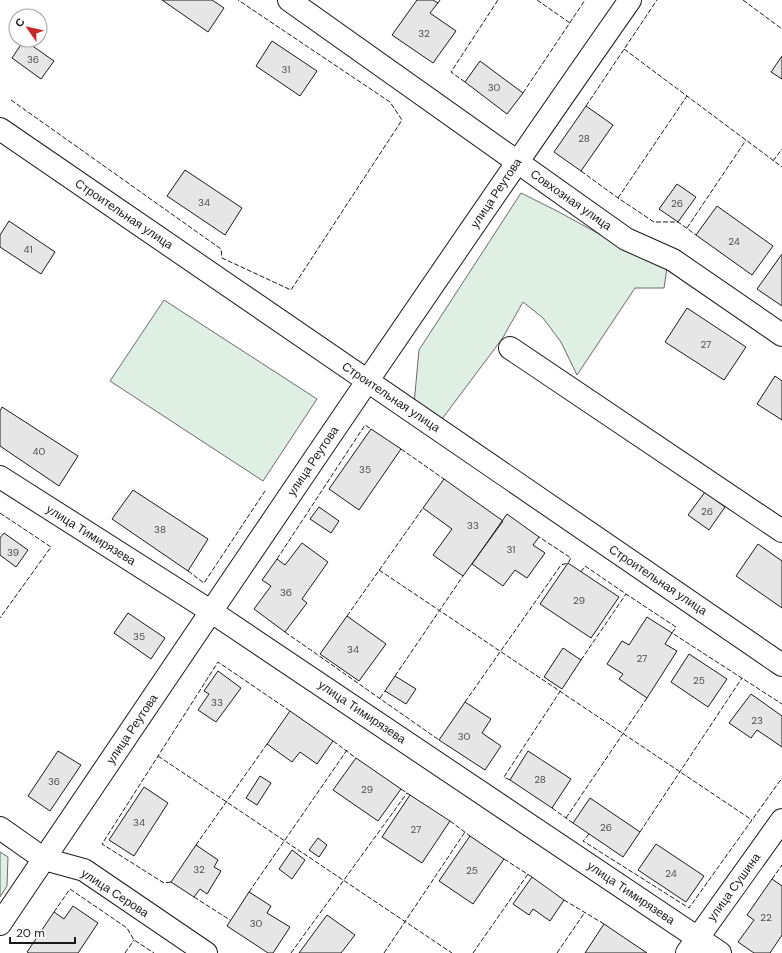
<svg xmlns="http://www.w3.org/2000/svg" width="782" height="953" font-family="'DM Sans',sans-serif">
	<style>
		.green { fill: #e0efe3; stroke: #6a6a6a }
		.building { fill: #e6e6e6; stroke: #1a1a1a }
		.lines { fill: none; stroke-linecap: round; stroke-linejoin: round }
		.minor-casing { stroke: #1a1a1a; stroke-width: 24 }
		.minor { stroke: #fff; stroke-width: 22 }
		.fence { stroke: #1a1a1a; stroke-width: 1; stroke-dasharray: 5 2; stroke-linecap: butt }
		.labels { text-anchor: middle; stroke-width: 3; stroke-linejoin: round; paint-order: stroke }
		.number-label { font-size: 10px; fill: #4d4d4d }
		.street-label { font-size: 12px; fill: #1a1a1a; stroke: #fff }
	</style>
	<rect width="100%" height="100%" fill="#fff"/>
	<!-- green -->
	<path class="green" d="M521,193L557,211L623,247L667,268L664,288H635L577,375L561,342L543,318L523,302L502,339L442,419L414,404L419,350Z
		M164,300L317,399L263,481L110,381Z
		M0,852L8,857L7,886L0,897Z"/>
	<!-- building -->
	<path class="building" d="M162,0H212L224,8L208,32Z
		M417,0H433L438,3L430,13L456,31L433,63L392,35Z
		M24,40L54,61L41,79L12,58Z
		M272,41L317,71L300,96L256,66Z
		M782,56V79L771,72Z
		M480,61L523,93L507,114L465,82Z
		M586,106L613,125L581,171L554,152Z
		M185,170L242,208L225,235L167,196Z
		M677,184L696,197L678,222L659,209Z
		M717,206L773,246L752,275L696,235Z
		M9,221L55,252L41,274L0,247V235Z
		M782,254V306L757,289Z
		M687,308L746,347L724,380L665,342Z
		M775,376L782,381V420L757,404Z
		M2,407L78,456L59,486L0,446V411Z
		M371,429L401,449L359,510L329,489Z
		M444,479L503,521L463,576L433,555L452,529L423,508Z
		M133,490L208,539L188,571L112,519Z
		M705,492L725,507L709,530L688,515Z
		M319,507L339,521L331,533L310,519Z
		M507,514L539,537L533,545L545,553L527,578L515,570L503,586L472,564Z
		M4,533L28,550L16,567L0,555V538Z
		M302,543L328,562L302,599L307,603L285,632L254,609L271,586L262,580L277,559L285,565Z
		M758,544L782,561V608L736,576Z
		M568,563L619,597L591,638L540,604Z
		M128,613L165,638L151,659L114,633Z
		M347,616L386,644L359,681L320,654Z
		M647,617L672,633L665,644L677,651L647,698L619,679L623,674L607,664L622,641L629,645Z
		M563,648L581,660L562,689L544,677Z
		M689,654L727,679L708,707L671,682Z
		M218,671L241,688L216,722L198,710L209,694L204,691Z
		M395,676L416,689L406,704L385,691Z
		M751,694L782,716V747L757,730L751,738L729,723Z
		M465,702L491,719L482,733L501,746L485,770L439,740Z
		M290,711L333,741L317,764L300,752L292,762L267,744Z
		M58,751L81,765L50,811L28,796Z
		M528,751L571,779L552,808L510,780Z
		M356,758L401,789L378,821L333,790Z
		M260,776L271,783L257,805L246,798Z
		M144,787L168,803L134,856L109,840Z
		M410,795L450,821L422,863L382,837Z
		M590,798L640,832L623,857L573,823Z
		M470,836L504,859L473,904L439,881Z
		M318,838L327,845L319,857L309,850Z
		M656,844L704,876L686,902L638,870Z
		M196,845L218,860L214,867L221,871L207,894L200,889L194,897L171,882Z
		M292,850L305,860L292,879L279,869Z
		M532,877L564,900L550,921L533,909L529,915L513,904Z
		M772,879L782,886V935L770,953H754L738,942L754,920L747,915Z
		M249,892L271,906L267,913L290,927L273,953H268L227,926Z
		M73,906L98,923L78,953H29L27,952L54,912L64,919Z
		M327,915L355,935L341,953H299Z
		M604,924L647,953H585Z"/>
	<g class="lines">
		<!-- minor casing -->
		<g class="minor-casing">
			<path id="minor" d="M289,0L626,239L673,260L782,335
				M0,129L782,665
				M510,348L782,531
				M0,477L212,612L720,953
				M0,828L44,859L84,870L206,953
				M0,924C209,615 416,306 630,0
				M687,953L782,820"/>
		</g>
		<!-- minor -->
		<use href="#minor" class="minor"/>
		<!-- fence -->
		<path class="fence" d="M537,0L570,23
			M743,0L782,29
			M438,3L440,0
			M624,49L782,167
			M465,82L451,72L498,0
			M523,93L585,0
			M11,100L221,249L222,258L291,290L402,120L390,102L238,0
			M586,106L657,0
			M773,161L782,149
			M581,171L618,198L654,222H678L696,235
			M618,198L687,96
			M687,228L746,140
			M401,449L444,479
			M0,513L51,547L0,618
			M277,559L365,425L371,429
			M379,570L752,820
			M188,571L204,583L265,491
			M581,572L585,566L626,594L676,627L672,633L782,704
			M347,616L423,508
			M285,632L439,740
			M581,660L626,594
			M395,676L463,576
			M380,698L385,691
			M465,702L561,565L568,563L571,558L539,537
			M333,741L356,758
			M158,756L452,953
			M510,780L504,777L561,690
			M401,789L410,795
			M552,808L573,823
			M566,818L647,698
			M450,821L470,836
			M640,832L742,678
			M589,834L583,841L689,908L782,778
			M196,845L267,744
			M504,859L532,877
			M772,879L782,865
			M171,882L164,883L102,844L218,662L290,711
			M249,892L347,750
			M194,897L230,920
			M564,900L604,924
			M54,912L70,889L127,928L134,940L154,953
			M125,953L134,940
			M291,953L407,793
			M384,953L465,832
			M473,953L528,874
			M557,953L585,912"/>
	</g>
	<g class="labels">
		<!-- number labels -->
		<g class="number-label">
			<text x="424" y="37">32</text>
			<text x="33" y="63">36</text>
			<text x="286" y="73">31</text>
			<text x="494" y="91">30</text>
			<text x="584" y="142">28</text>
			<text x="204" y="206">34</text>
			<text x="677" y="207">26</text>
			<text x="734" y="245">24</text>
			<text x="28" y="253">41</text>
			<text x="706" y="348">27</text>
			<text x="39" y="455">40</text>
			<text x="365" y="473">35</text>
			<text x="707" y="515">26</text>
			<text x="473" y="529">33</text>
			<text x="160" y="533">38</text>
			<text x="511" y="553">31</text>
			<text x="13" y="556">39</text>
			<text x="286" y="596">36</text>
			<text x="579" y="604">29</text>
			<text x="139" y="640">35</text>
			<text x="353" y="653">34</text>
			<text x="642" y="662">27</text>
			<text x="699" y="684">25</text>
			<text x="217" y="706">33</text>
			<text x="757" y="724">23</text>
			<text x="464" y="740">30</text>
			<text x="540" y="783">28</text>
			<text x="54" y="785">36</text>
			<text x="367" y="793">29</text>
			<text x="139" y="826">34</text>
			<text x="606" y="831">26</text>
			<text x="416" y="833">27</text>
			<text x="199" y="873">32</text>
			<text x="472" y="874">25</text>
			<text x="671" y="877">24</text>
			<text x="766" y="921">22</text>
			<text x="256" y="927">30</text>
		</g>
		<!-- street labels -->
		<g class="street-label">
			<text transform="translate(496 193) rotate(-56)" y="4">улица Реутова</text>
			<text transform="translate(571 200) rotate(35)" y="4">Совхозная улица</text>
			<text transform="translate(124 214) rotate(34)" y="4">Строительная улица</text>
			<text transform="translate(391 397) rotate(34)" y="4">Строительная улица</text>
			<text transform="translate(313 461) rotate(-56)" y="4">улица Реутова</text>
			<text transform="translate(91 535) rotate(32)" y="4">улица Тимирязева</text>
			<text transform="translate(658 580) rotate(34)" y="4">Строительная улица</text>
			<text transform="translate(362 712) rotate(34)" y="4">улица Тимирязева</text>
			<text transform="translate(132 729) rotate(-56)" y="4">улица Реутова</text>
			<text transform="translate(734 887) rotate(-54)" y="4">улица Сушина</text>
			<text transform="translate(115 893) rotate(33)" y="4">улица Серова</text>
			<text transform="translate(631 893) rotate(34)" y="4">улица Тимирязева</text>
		</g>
	</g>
	<!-- north arrow -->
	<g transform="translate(28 28) rotate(304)"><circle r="19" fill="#ffffff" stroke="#a3a3a3"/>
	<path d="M0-3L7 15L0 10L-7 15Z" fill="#c62828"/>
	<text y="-6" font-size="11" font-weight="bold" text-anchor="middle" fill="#1a1a1a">С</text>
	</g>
	<!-- scale -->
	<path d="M10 937v6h65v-6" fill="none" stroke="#1a1a1a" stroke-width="2"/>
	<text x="16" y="937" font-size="12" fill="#1a1a1a" stroke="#ffffff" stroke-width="3" paint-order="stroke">20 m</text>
</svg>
